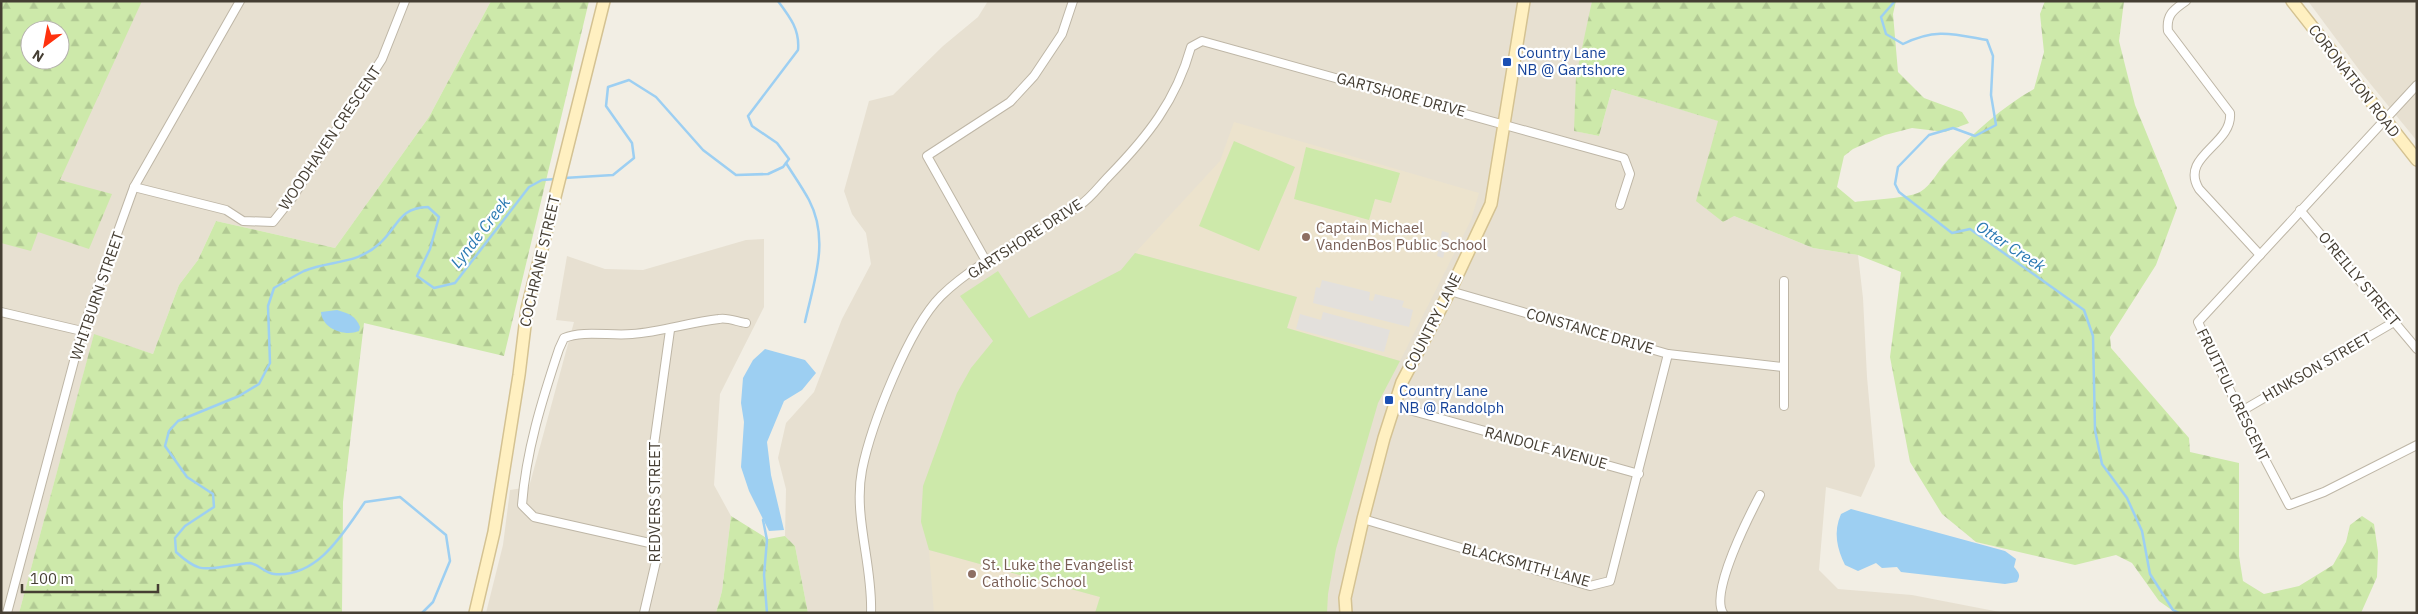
<svg xmlns="http://www.w3.org/2000/svg" width="2418" height="614" font-family="'IBM Plex Sans',sans-serif">
<defs>
<pattern id="forest-firs" width="22" height="20" patternUnits="userSpaceOnUse" patternTransform="scale(1.25)"><rect width="22" height="20" fill="#cde9aa"/><path d="M5 1l3.5 6h-7zM16 11l3.5 6h-7z" fill="#b1c993"/></pattern>
</defs>
<rect width="100%" height="100%" fill="#f2eee4"/>
<g fill="#e7e0d1" fill-rule="evenodd">
<path d="M1 1H491L429 117 335 248 216 221 198 260 179 285 153 354 94 335 19 613H1ZM30 30H60V60H30Z"/>
<path d="M988 1H1592L1575 131 1599 136 1612 89 1719 121 1734 216 1813 248 1858 255 1863 298 1867 377 1875 466 1861 497 1826 487 1819 570 1838 589 1912 595 2005 613H808L795 546 785 536 786 489 778 458 786 423 814 392 842 319 871 264 866 233 852 214 844 191 869 101 893 95 943 46 978 17Z"/>
<path d="M2308 1H2417V141L2360 71Z"/>
<path d="M764 239V307L720 394 714 485 731 516 722 591 716 613H486L503 545 510 490 529 487 574 322 556 320 567 256 605 269 643 270 746 240Z"/>
</g>
<g fill="#ece3cd">
<path d="M1234 122 1479 193 1471 220 1400 361 1287 328 1297 297 1135 253 1220 161Z"/>
<path d="M929 550 1100 597 1095 613H934Z"/>
</g>
<g fill="url(#forest-firs)" fill-rule="evenodd">
<path d="M1 1H142L60 180 112 194 89 249 38 232 31 251 1 243ZM30 30H60V60H30Z"/>
<path d="M491 1H589L504 356 364 323 343 502 342 613H19L94 334 153 354 179 285 198 260 216 221 335 248 429 117Z"/>
<path d="M1592 1H1896L1893 14 1898 72 1924 98 1962 112 1969 123 1945 132 1912 128 1885 135 1853 149 1844 156 1837 187 1855 202C1869 200 1910 198 1920 192 1932 185 1938 170 1948 160 1973 133 2002 107 2034 89L2044 52 2040 14 2045 1H2124L2119 41 2135 105 2177 208 2156 265 2110 337 2111 348 2189 438 2190 452 2239 463V556L2243 581 2264 594 2299 586 2333 565 2346 542 2350 525 2362 516 2374 524 2378 552 2377 577 2361 613H2176L2159 601 2132 563 2116 555 2075 565 1976 542 1942 514 1910 462 1890 357 1901 272 1858 255 1813 248 1734 216 1723 222 1696 201 1718 121 1612 89 1599 136 1574 131 1576 76Z"/>
<path d="M731 516 768 539 785 536 795 546 808 613H716L722 591Z"/>
</g>
<g fill="#cde9aa">
<path d="M1234 141 1295 167 1259 251 1199 226Z"/>
<path d="M1306 147 1400 173 1391 203 1375 199 1369 220 1294 199Z"/>
<path d="M1135 253 1297 297 1287 328 1400 361 1378 403 1336 549 1328 594 1327 613H1095L1100 597 929 550 921 522 923 486 957 393 971 368 993 341 960 296 998 271 1029 318 1121 270Z"/>
</g>
<g fill="#e3e0dc">
<path d="M1442 231 1449 233 1443 258 1437 256Z"/>
<path d="M1322 280 1370 292 1369 300 1373 301 1375 294 1404 301 1402 307 1413 310 1409 327 1313 303 1316 287 1320 288Z"/>
<path d="M1323 312 1390 330 1384 352 1296 329 1300 314 1321 320Z"/>
</g>
<g fill="#9dcff2">
<path d="M337 310C348 313 356 316 360 327L359 331C345 337 322 329 321 312Z"/>
<path d="M765 349 805 360 816 373 802 390 784 401 767 442 771 475 784 530 769 531 749 491 741 467 744 422 741 403 743 378 753 360Z"/>
<path d="M1851 509 2005 551 2016 559 2014 567C2019 573 2021 575 2017 582L2005 584 1901 572 1897 567 1882 568 1876 563 1858 571 1845 565C1837 549 1833 532 1841 514Z"/>
</g>
<g fill="none" stroke-linecap="round" stroke-linejoin="round">
<g stroke="#9dcff2" stroke-width="2.5">
<path d="M1895 1 1881 17 1886 34 1903 44C1936 28 1953 34 1987 40L1993 56 1991 95 1996 125 1975 136 1953 128 1929 135 1898 167 1895 184 1899 192 1952 233 1970 229 2084 310 2093 336 2095 430 2102 464 2127 498 2142 531 2150 574 2173 610 2179 613"/>
<path d="M786 163C794 176 802 187 809 200 830 240 814 281 805 322"/>
<path d="M564 178 613 175 634 158 632 143 606 106 608 87 629 80 656 97 703 150 736 175 768 174 783 167 789 159 777 143 752 126 748 116 798 50C800 30 790 17 778 1"/>
<path d="M765 518 763 520 767 540 764 575 767 613"/>
<path d="M422 613 433 602 450 561 446 535 400 497 365 502C344 532 318 578 274 574 265 573 258 564 250 563 245 563 239 565 235 565 204 569 200 574 176 552L175 538 185 526 214 507 213 494 187 477 165 446 169 431 178 421 239 396 259 384 270 363 268 306 274 288C284 282 294 276 304 271 330 260 356 265 379 244 399 227 397 208 428 207L439 217 430 249 417 276 434 288 455 283 529 187 542 180 556 179"/>
</g>
<defs>
<g id="street">
<path d="M2186 1C2173 10 2166 15 2168 31L2230 113C2233 145 2179 156 2199 189L2260 255"/>
<path d="M2417 85 2198 322 2240 412 2289 505 2324 492 2417 445"/>
<path d="M134 187 226 210 243 221 273 222 292 198 382 59 405 1"/>
<path d="M2300 210 2417 349"/>
<path d="M986 261 927 156 1010 102 1034 76 1062 34 1073 1"/>
<path d="M1 312 82 331"/>
<path d="M1668 354 1783 367"/>
<path d="M1395 406 1639 474"/>
<path d="M1784 406V281"/>
<path d="M2240 412 2394 322"/>
<path d="M1363 519 1590 586 1610 581 1668 354 1450 291"/>
<path d="M654 544 534 517 522 505C526 451 542 400 559 349L564 338C583 330 610 336 632 334 662 332 690 322 719 319 727 317 738 322 746 323"/>
<path d="M7 613 82 331 134 187 240 1"/>
<path d="M644 613 657 557 654 544 656 509 653 452 670 330"/>
<path d="M871 613C873 565 853 517 862 470 871 425 909 328 941 296 981 257 1035 237 1080 205 1091 198 1100 185 1109 176 1147 137 1176 101 1191 47L1202 41 1624 158 1630 174 1620 205"/>
<path d="M1723 613C1710 592 1749 516 1760 495"/>
</g>
<g id="secondary">
<path d="M2292 1 2417 160"/>
<path d="M475 613 494 532 519 375 527 309 604 1"/>
<path d="M1346 613 1345 598 1363 519 1384 438 1402 382 1450 291 1491 204 1524 1"/>
</g>
</defs>
<use href="#street" stroke="#beb6a6" stroke-width="10"/>
<use href="#secondary" stroke="#d4c292" stroke-width="14"/>
<use href="#street" stroke="#fff" stroke-width="8"/>
<use href="#secondary" stroke="#fff0c1" stroke-width="11"/>
</g>
<g fill="#1a4fb4" stroke="#fff" stroke-width="2">
<rect x="1502" y="57" width="10" height="10" rx="2.5"/>
<rect x="1384" y="395" width="10" height="10" rx="2.5"/>
</g>
<g fill="#8d6e63" stroke="#fff" stroke-width="2">
<circle cx="1306" cy="237" r="5"/>
<circle cx="972" cy="574" r="5"/>
</g>
<g text-anchor="middle" stroke-width="4.5" stroke-linejoin="round" paint-order="stroke">
<g font-size="15" fill="#164399" stroke="#fff" text-anchor="start">
<text x="1517" y="58">Country Lane<tspan x="1517" dy="17">NB @ Gartshore</tspan></text>
<text x="1399" y="396">Country Lane<tspan x="1399" dy="17">NB @ Randolph</tspan></text>
</g>
<g font-size="15" fill="#453e33" stroke="#fff">
<text transform="translate(2354 81) rotate(52)" y="5">CORONATION ROAD</text>
<text transform="translate(1401 95) rotate(15)" y="5">GARTSHORE DRIVE</text>
<text transform="translate(330 138) rotate(-56)" y="5">WOODHAVEN CRESCENT</text>
<text transform="translate(1025 239) rotate(-33)" y="5">GARTSHORE DRIVE</text>
<text transform="translate(540 261) rotate(-77)" y="5">COCHRANE STREET</text>
<text transform="translate(2359 279) rotate(50)" y="5">O'REILLY STREET</text>
<text transform="translate(97 296) rotate(-71)" y="5">WHITBURN STREET</text>
<text transform="translate(1433 322) rotate(-63)" y="5">COUNTRY LANE</text>
<text transform="translate(1590 331) rotate(16)" y="5">CONSTANCE DRIVE</text>
<text transform="translate(2317 367) rotate(-30)" y="5">HINKSON STREET</text>
<text transform="translate(2233 395) rotate(64)" y="5">FRUITFUL CRESCENT</text>
<text transform="translate(1546 448) rotate(15)" y="5">RANDOLF AVENUE</text>
<text transform="translate(655 502) rotate(-90)" y="5">REDVERS STREET</text>
<text transform="translate(1526 565) rotate(15)" y="5">BLACKSMITH LANE</text>
</g>
<g font-size="15" fill="#785e54" stroke="#fff" text-anchor="start">
<text x="1316" y="233">Captain Michael<tspan x="1316" dy="17">VandenBos Public School</tspan></text>
<text x="982" y="570">St. Luke the Evangelist<tspan x="982" dy="17">Catholic School</tspan></text>
</g>
<g font-size="16" font-style="italic" fill="#2a79b3" stroke="#fff">
<text transform="translate(480 232) rotate(-52)" y="6">Lynde Creek</text>
<text transform="translate(2011 246) rotate(33)" y="6">Otter Creek</text>
</g>
</g>
<rect width="2418" height="614" fill="none" stroke="#453e33" stroke-width="5"/>
<g transform="translate(45 45) rotate(212)"><circle r="24" fill="#ffffff" stroke="#b5b2ad"/>
<path d="M0-4L9 19L0 12L-9 19Z" fill="#ff320e"/>
<text y="-8" font-size="14" font-weight="bold" text-anchor="middle" fill="#453e33">N</text>
</g>
<path d="M22 584v8h136v-8" fill="none" stroke="#453e33" stroke-width="2.5"/>
<text x="30" y="584" font-size="15" fill="#453e33" stroke="#ffffff" stroke-width="4" paint-order="stroke">100 m</text>
</svg>
